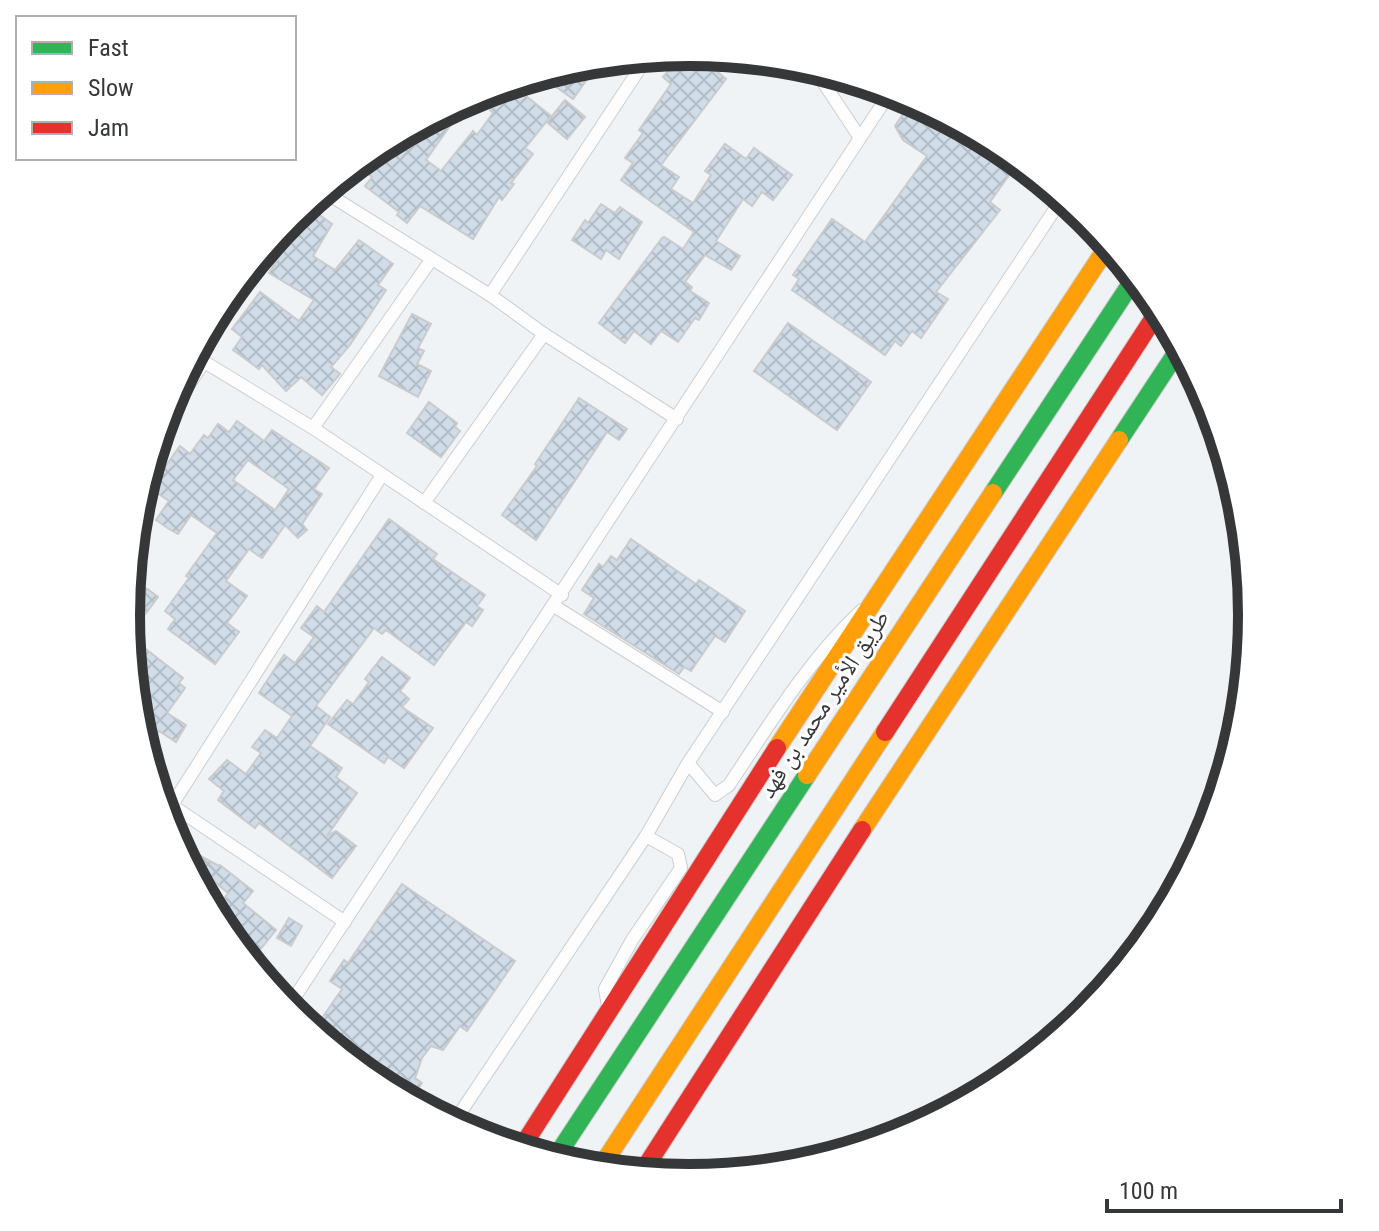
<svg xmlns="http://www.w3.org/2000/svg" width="1379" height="1231" font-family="'Roboto Condensed','Noto Naskh Arabic',sans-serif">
<defs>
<pattern id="building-cross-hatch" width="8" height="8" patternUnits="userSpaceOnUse" patternTransform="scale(2)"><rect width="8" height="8" fill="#d0dce7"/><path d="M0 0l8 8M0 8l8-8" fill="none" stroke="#b3bdc7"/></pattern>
</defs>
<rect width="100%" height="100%" fill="#f0f3f6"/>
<g fill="url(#building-cross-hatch)" stroke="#c9cbcd" stroke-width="2" fill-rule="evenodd">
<path d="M690 52H694L726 79 661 165 679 177 671 189 693 203 711 175 705 171 725 144 746 159 754 148 792 175 773 200 762 192 752 206 743 199 716 241 740 256 731 270 705 255 685 282 692 287 690 291 709 303 699 320 695 318 678 342 661 331 651 344 634 331 625 343 599 323 662 238 664 237 683 249 694 232 621 180 633 163 625 158 643 133 639 130 671 84 663 77 684 53Z"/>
<path d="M579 63 592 72 573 99 540 75Z"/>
<path d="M511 84 551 116 525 148 533 154 511 183 514 184 502 200 499 197 473 239 420 206 407 223 397 215 399 212 365 186 372 177 358 167 368 154 377 147 471 96 426 160 441 171 473 131 477 135 493 113 490 110 501 96 492 89Z"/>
<path d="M913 99 1003 147 1019 161 990 202 1000 210 936 292 948 299 921 338 912 331 901 346 895 341 885 355 792 290 799 279 793 275 832 219 865 242 927 156 903 140 895 126Z"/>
<path d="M565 100 585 117 567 139 547 122Z"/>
<path d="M601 204 615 213 620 207 642 222 619 259 606 250 601 259 572 240 585 220 588 223Z"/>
<path d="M310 208 332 224 313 256 335 270 359 240 393 264 378 285 386 290 350 345 331 367 340 374 322 395 301 377 286 391 262 365 259 369 233 350 242 337 232 329 260 292 299 321 314 300 269 273Z"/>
<path d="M412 314 431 324 418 348 424 351 417 364 431 371 418 397 379 376Z"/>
<path d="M788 323 871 382 837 430 754 371Z"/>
<path d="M579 398 627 429 619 440 607 432 536 540 502 515 537 466 535 464Z"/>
<path d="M429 402 457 423 455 427 460 431 441 457 407 433Z"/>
<path d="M237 421 264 441 272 430 329 468 314 489 322 494 302 524 307 530 298 538 285 525 262 558 249 549 226 581 247 596 227 623 239 632 215 664 168 629 175 619 165 611 189 578 186 576 217 533 191 515 178 534 169 529 156 520 169 501 150 488 180 446 190 454 204 435 208 438 218 424 229 432ZM248 460 289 489 275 510 233 480Z"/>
<path d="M389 519 437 554 433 559 485 595 477 606 483 610 472 626 466 622 434 665 386 630 382 634 374 628 316 706 330 717 310 746 342 768 336 777 357 793 327 836 336 831 356 846 332 878 259 823 255 828 218 800 224 791 209 779 227 760 246 774 261 753 252 747 265 730 277 738 292 716 259 693 284 655 295 663 314 637 301 628 317 606 324 612Z"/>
<path d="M631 539 696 584 699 580 745 611 725 642 715 636 691 671 684 667 679 674 584 614 594 598 582 590 599 564 603 567 611 556 617 560Z"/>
<path d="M130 576 158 597 129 636 183 678 179 683 185 688 167 713 186 725 176 742 159 731 157 734 136 720 126 615Z"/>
<path d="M382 657 410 678 400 691 409 699 402 707 433 728 404 768 388 757 384 763 328 724 347 700 353 704 369 682 365 679Z"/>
<path d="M197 854 219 866 220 865 253 891 243 903 276 930 256 955 271 965 262 979 218 924 224 917 215 910 228 893 192 863Z"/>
<path d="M402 884 515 961 467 1031 460 1026 443 1050 431 1046 422 1058 415 1078 422 1083 412 1097 376 1084 305 1025 313 1011 322 1018 342 989 330 981 344 960 348 963Z"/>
<path d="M289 918 302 926 291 946 277 938Z"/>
</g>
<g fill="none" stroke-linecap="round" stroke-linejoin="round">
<defs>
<g id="street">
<path d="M813 67 860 138"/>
<path d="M323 191 490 295 544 334 677 419"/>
<path d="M490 295 648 56"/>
<path d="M193 355 313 428 562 595"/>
<path d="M161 427 204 362"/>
<path d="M313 428 431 260"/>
<path d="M424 503 544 334"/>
<path d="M554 606 723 712"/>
<path d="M688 763 715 795 729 785C769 725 809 659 862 610"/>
<path d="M158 796 345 922"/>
<path d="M172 805 382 475"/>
<path d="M287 1009 891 91"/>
<path d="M609 1012 605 989 632 940 681 868 678 854 646 836"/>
<path d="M452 1125 646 836 688 763 1063 197"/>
</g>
<g id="fast">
<path d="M1119 440 1181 346"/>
<path d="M993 493 1136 276"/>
<path d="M554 1160 807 775"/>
</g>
<g id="slow">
<path d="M1179 350 1182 347"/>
<path d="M777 748 1110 243"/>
<path d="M807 775 993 493"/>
<path d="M862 830 1119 440"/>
<path d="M599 1170 885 732"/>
</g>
<g id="jam">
<path d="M885 732 1161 307"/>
<path d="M520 1150 777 748"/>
<path d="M641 1174 862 830"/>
</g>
</defs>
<use href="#street" stroke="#ccced0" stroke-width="14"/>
<use href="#fast" stroke="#ccced0" stroke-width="20"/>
<use href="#slow" stroke="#ccced0" stroke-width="20"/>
<use href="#jam" stroke="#ccced0" stroke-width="20"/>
<use href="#street" stroke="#fdfdfe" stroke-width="12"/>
<use href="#fast" stroke="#30b455" stroke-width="18"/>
<use href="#slow" stroke="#ff9f0a" stroke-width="18"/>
<use href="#jam" stroke="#e5322d" stroke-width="18"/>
</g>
<g text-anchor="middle" stroke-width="6" stroke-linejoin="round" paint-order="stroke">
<g font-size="24" fill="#353739" stroke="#fff">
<text transform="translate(824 704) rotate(-57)" y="8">طريق الأمير محمد بن فهد</text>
</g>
</g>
<path d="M0 0H1379V1231H0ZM140 615a549 549 0 1 1 1098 0a549 549 0 1 1-1098 0Z" fill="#fff" fill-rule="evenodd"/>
<path fill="none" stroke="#353739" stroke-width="10" d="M140 615a549 549 0 1 1 1098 0a549 549 0 1 1-1098 0Z"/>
<rect x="16" y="16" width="280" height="144" fill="#ffffff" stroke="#aeafb0" stroke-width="2"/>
<rect x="32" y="42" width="40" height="12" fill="#30b455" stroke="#aeafb0" stroke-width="2"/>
<text x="88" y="56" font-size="24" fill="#353739">Fast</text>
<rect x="32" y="82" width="40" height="12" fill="#ff9f0a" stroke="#aeafb0" stroke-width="2"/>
<text x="88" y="96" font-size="24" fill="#353739">Slow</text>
<rect x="32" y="122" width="40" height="12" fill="#e5322d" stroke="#aeafb0" stroke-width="2"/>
<text x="88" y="136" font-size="24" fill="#353739">Jam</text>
<path d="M1107 1199v12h234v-12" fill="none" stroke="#353739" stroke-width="4"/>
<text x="1119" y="1199" font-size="24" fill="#353739" stroke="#ffffff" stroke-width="6" paint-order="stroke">100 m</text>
</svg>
